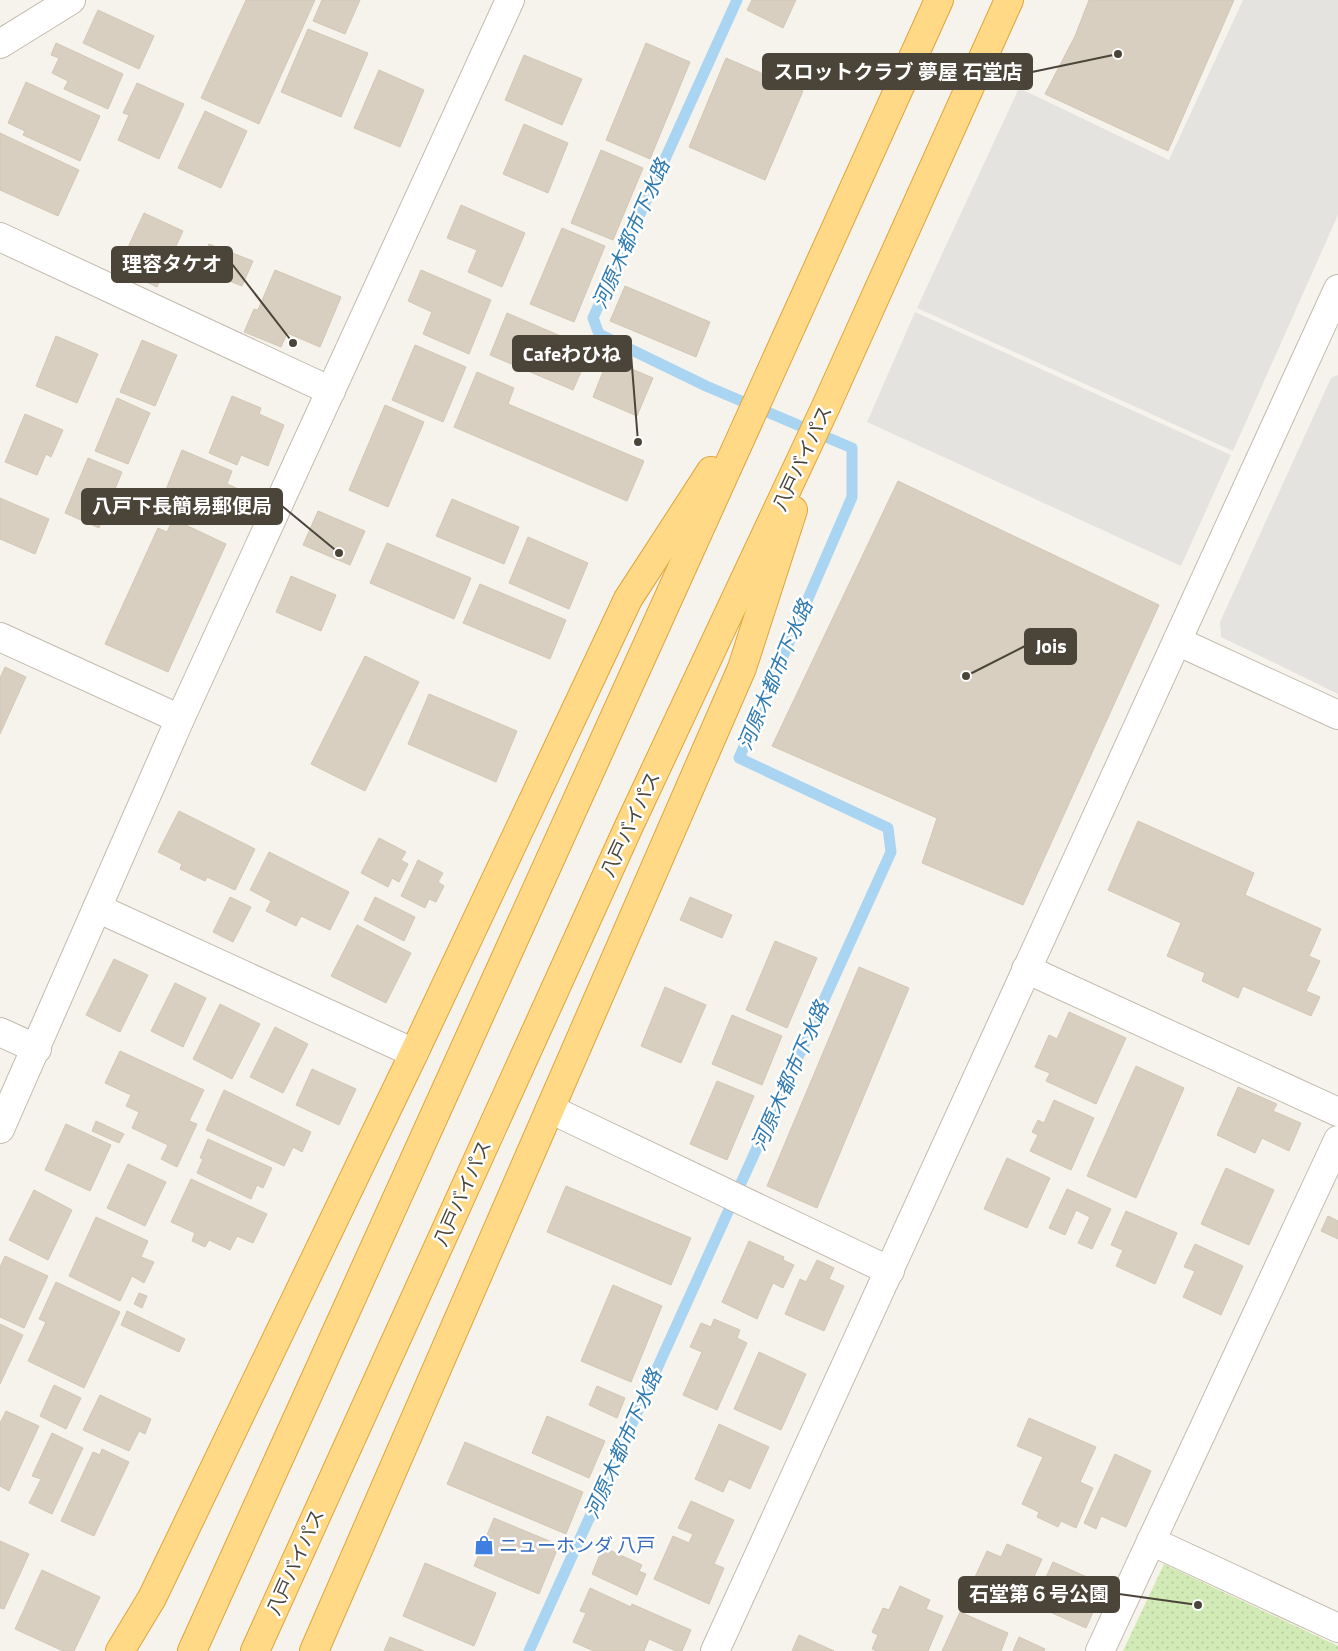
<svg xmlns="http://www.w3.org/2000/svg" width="1338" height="1651" font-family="'Titillium Web','Noto Sans JP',sans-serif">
<defs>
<pattern id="park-dots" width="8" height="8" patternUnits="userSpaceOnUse" patternTransform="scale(1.25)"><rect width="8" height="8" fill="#d2eab5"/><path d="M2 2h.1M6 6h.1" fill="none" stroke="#b6ca9c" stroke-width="1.8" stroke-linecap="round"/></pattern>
</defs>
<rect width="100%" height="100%" fill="#f6f3ec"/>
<path fill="url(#park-dots)" d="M1164 1564 1338 1646V1651H1123Z"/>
<g fill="#e5e3e0">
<path d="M1243 0H1338V215L1233 451 917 308 1019 88 1169 160Z"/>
<path d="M915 312 1231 455 1181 566 867 422Z"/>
<path d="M1338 375V694L1221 637 1220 622 1331 378Z"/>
</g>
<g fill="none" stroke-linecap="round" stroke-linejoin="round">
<path stroke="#a9d4f2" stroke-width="11" d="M529 1651 891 852 888 828 739 758 852 497V448L706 386 599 334 593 318 737 0"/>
</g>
<g fill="#d8cfc1" stroke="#d3c7b4">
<path d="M246 0H315L259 124 201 98Z"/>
<path d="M322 0H360L345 34 313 21Z"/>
<path d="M752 0H796L783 28 747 10Z"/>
<path d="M1089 0H1234L1168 151 1045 94 1075 36Z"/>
<path d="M98 10 154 36 139 69 83 43Z"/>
<path d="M308 29 368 53 341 117 281 92Z"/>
<path d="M56 43 123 74 108 109 64 89 68 81 52 73 59 58 51 55Z"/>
<path d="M646 43 690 62 650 159 606 140Z"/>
<path d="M524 55 582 79 562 125 505 100Z"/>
<path d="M726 58 803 91 765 180 689 147Z"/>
<path d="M379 70 424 90 400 147 354 128Z"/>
<path d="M26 82 100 116 80 161 23 135 25 131 8 123Z"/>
<path d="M137 83 184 104 159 159 118 140 129 115 123 113Z"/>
<path d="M205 111 247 131 221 188 178 168Z"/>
<path d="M524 124 568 143 548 193 503 174Z"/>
<path d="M0 133 79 170 58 216 0 190Z"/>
<path d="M601 150 643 168 613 240 571 223Z"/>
<path d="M461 205 525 233 502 287 468 272 477 250 447 238Z"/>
<path d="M144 213 183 231 157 287 118 269Z"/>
<path d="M562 228 605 246 574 322 530 304Z"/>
<path d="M209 244 253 261 242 286 199 269Z"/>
<path d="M275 270 341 297 320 347 287 333 281 347 244 332 254 309 258 310Z"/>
<path d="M421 270 491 300 469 354 423 334 432 312 408 301Z"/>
<path d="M625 286 710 322 696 357 610 321Z"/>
<path d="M507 313 591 349 573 390 490 355Z"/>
<path d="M56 336 98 354 77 403 36 386Z"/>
<path d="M142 340 177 355 155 406 120 392Z"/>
<path d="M415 345 466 367 443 422 392 400Z"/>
<path d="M608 359 653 378 637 416 593 397Z"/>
<path d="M477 372 514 388 508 404 644 461 627 501 454 427Z"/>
<path d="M232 396 261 408 259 414 284 425 268 466 241 455 237 465 209 453Z"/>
<path d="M117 398 150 413 128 464 95 451Z"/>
<path d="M385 405 424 422 388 507 349 490Z"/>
<path d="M25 414 63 430 51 457 46 454 37 475 5 462Z"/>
<path d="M182 450 232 471 227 484 243 491 232 518 216 511 213 518 163 497Z"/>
<path d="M88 458 122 472 99 528 65 513Z"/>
<path d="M898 481 1159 605 1023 905 922 863 937 818 772 746Z"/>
<path d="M0 498 49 519 35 554 0 539Z"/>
<path d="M452 499 519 527 504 564 436 536Z"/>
<path d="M318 511 365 531 350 565 303 545Z"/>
<path d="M173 519 226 544 168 672 105 644 158 528 167 532Z"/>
<path d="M528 537 588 563 569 609 509 583Z"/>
<path d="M387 543 471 578 454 619 370 583Z"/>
<path d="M291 576 336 595 321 631 276 612Z"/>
<path d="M480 584 566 620 550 659 463 623Z"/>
<path d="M365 656 419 682 365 791 311 764Z"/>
<path d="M5 667 26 677 0 734V678Z"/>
<path d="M429 694 517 731 496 782 408 744Z"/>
<path d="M179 811 255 849 235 890 207 877 205 881 180 869 182 864 158 852Z"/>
<path d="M1138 821 1254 873 1245 895 1321 929 1309 956 1320 961 1306 991 1320 997 1311 1016 1243 986 1238 998 1202 981 1205 973 1167 956 1181 923 1108 890Z"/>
<path d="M379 838 406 852 401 860 408 864 399 882 392 878 388 887 361 873Z"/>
<path d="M269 852 349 892 330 930 301 916 296 926 266 911 271 901 250 890Z"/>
<path d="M418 860 443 873 438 882 444 886 436 902 429 899 425 908 401 896Z"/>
<path d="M230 897 251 907 233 942 213 932Z"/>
<path d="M375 897 415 917 404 941 364 920Z"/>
<path d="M690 897 732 915 722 938 680 920Z"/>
<path d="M357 925 411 953 386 1003 331 976Z"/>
<path d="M775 941 817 958 787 1028 746 1010Z"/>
<path d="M114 959 148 975 120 1032 86 1015Z"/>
<path d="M859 967 909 988 817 1208 767 1186Z"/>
<path d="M175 983 206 998 183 1047 151 1031Z"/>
<path d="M665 987 706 1005 681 1063 641 1046Z"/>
<path d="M220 1004 260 1024 232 1079 193 1059Z"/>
<path d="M1069 1012 1126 1038 1096 1104 1046 1081 1050 1073 1035 1067 1049 1035 1057 1039Z"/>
<path d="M732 1015 782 1036 762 1085 712 1064Z"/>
<path d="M275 1027 308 1044 283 1093 250 1077Z"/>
<path d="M120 1051 204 1090 189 1121 197 1124 177 1167 161 1159 168 1145 132 1128 139 1112 126 1106 131 1095 105 1083Z"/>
<path d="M1136 1066 1184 1088 1136 1198 1087 1176Z"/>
<path d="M312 1069 356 1089 339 1125 296 1105Z"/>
<path d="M717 1081 754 1096 727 1160 690 1144Z"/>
<path d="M1238 1087 1277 1104 1273 1111 1301 1123 1289 1151 1262 1138 1255 1153 1217 1135Z"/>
<path d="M224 1090 311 1132 302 1152 293 1147 284 1166 206 1130Z"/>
<path d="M1054 1100 1094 1118 1071 1170 1030 1151 1038 1135 1032 1132 1038 1120 1044 1123Z"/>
<path d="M96 1121 124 1134 119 1143 92 1131Z"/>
<path d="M66 1124 111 1145 90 1191 45 1170Z"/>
<path d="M208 1139 272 1168 263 1188 257 1185 251 1199 197 1173 203 1159 200 1158Z"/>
<path d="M1007 1158 1050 1178 1027 1228 984 1209Z"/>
<path d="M128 1164 166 1182 145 1226 107 1208Z"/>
<path d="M1226 1168 1274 1190 1249 1245 1201 1224Z"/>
<path d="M191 1179 267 1214 253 1243 237 1236 230 1250 209 1240 205 1247 192 1241 195 1233 171 1222Z"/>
<path d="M566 1186 691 1238 671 1285 547 1232Z"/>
<path d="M1067 1189 1111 1209 1092 1249 1078 1243 1090 1217 1076 1210 1065 1235 1049 1228Z"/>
<path d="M34 1190 72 1210 48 1260 9 1240Z"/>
<path d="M1126 1211 1177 1233 1155 1284 1116 1266 1123 1250 1111 1245Z"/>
<path d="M1328 1216 1338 1221V1239L1321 1231Z"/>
<path d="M96 1217 148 1241 141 1257 154 1262 144 1283 132 1276 120 1301 69 1276Z"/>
<path d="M749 1241 784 1257 783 1260 794 1265 783 1288 773 1283 757 1319 722 1302Z"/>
<path d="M1195 1244 1243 1266 1221 1315 1183 1297 1195 1271 1184 1267Z"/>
<path d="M5 1256 48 1276 24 1328 0 1317V1267Z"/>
<path d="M817 1260 834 1268 829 1279 844 1286 824 1331 785 1314 800 1279 806 1282Z"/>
<path d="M56 1282 120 1312 84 1388 28 1361 46 1322 39 1319Z"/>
<path d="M613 1285 662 1306 631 1382 581 1361Z"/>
<path d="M139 1293 147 1296 142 1308 134 1304Z"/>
<path d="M127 1311 185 1339 179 1352 121 1325Z"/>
<path d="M714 1319 740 1330 737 1338 747 1343 717 1410 683 1395 702 1352 690 1347 701 1323 711 1327Z"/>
<path d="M0 1324 23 1335 0 1384Z"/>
<path d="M759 1352 806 1374 781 1430 734 1409Z"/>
<path d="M54 1385 81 1398 66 1429 40 1416Z"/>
<path d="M597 1386 625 1398 617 1418 589 1405Z"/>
<path d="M100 1395 151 1419 145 1434 139 1431 129 1451 83 1430Z"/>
<path d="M6 1411 39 1426 9 1491 0 1486V1423Z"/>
<path d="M547 1416 605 1441 589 1478 532 1453Z"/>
<path d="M1029 1418 1096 1447 1080 1482 1093 1488 1076 1528 1061 1521 1058 1527 1037 1517 1039 1512 1022 1504 1043 1457 1017 1446Z"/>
<path d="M719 1424 769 1447 750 1489 729 1479 723 1492 695 1479Z"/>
<path d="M52 1433 83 1448 52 1514 29 1503 41 1479 32 1476Z"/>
<path d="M465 1442 583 1492 566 1534 447 1484Z"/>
<path d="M102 1449 129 1462 94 1536 61 1521 93 1452 100 1455Z"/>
<path d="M1115 1454 1151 1471 1126 1527 1101 1516 1096 1529 1084 1523Z"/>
<path d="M691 1501 734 1520 714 1564 724 1568 709 1604 654 1579 673 1536 689 1543 693 1534 678 1528Z"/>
<path d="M494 1518 559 1545 539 1594 474 1566Z"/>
<path d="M0 1541 29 1554 4 1609 0 1608Z"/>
<path d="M1007 1544 1042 1559 1024 1599 975 1577 987 1551 1001 1557Z"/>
<path d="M603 1547 642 1565 639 1571 646 1574 637 1595 592 1574Z"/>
<path d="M1053 1562 1105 1585 1086 1628 1041 1608 1049 1589 1042 1586Z"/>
<path d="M425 1563 496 1593 474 1646 403 1616Z"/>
<path d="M42 1570 100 1597 74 1651H63L15 1629Z"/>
<path d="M900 1586 930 1600 926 1609 943 1616 928 1651H877L872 1649 878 1635 872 1632 883 1608 889 1610Z"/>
<path d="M590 1588 631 1607 632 1604 691 1630 682 1651H676L649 1639 644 1651H594L573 1642 586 1613 580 1611Z"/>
<path d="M960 1612 1008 1633 1001 1651H942Z"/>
<path d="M799 1635 834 1651H792Z"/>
<path d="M390 1637 424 1651H384Z"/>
<path d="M1019 1637 1045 1649 1044 1651H1013Z"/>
</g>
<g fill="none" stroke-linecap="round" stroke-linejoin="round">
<defs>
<g id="minor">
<path d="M0 44 71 0"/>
<path d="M0 237 331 391"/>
<path d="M0 637 180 719"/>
<path d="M1177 641 1338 715"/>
<path d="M97 908 414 1053"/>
<path d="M1026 969 1338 1112"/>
<path d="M0 1032 37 1049"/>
<path d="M550 1109 890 1271"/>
<path d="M0 1129 180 719 510 0"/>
<path d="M1151 1541 1338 1628"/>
<path d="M715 1651 1338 289"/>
<path d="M1100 1651 1338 1140"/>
</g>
<g id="trunk">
<path d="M120 1651 152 1598 414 1053 628 599 711 471"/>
<path d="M192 1651 939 0"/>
<path d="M255 1651 629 826 827 404 1009 0"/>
<path d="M314 1651 742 668 793 510"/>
</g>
</defs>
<use href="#minor" stroke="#c2bbae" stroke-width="30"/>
<use href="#trunk" stroke="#e0a43c" stroke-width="30"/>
<use href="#minor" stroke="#fff" stroke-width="28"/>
<use href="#trunk" stroke="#ffd985" stroke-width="28"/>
</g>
<defs>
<symbol id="shop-bare" viewBox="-9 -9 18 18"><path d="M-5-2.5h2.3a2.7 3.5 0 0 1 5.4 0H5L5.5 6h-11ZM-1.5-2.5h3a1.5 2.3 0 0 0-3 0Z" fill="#3f7fe0" stroke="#fff" stroke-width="2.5" paint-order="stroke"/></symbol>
</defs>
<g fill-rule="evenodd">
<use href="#shop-bare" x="470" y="1531" width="28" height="28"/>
</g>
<g text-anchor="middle" stroke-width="5" stroke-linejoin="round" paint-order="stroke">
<g font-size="19" fill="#4b4439" stroke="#fff">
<text transform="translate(802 458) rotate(-65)" y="7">八戸バイパス</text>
<text transform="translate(630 824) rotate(-65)" y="7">八戸バイパス</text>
<text transform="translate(462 1193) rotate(-66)" y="7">八戸バイパス</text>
<text transform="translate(295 1562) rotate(-66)" y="7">八戸バイパス</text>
</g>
<g font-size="19" fill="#366cbe" stroke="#fff" text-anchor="start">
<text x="499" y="1552">ニューホンダ 八戸</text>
</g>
<g font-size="20" font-style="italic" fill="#2e7ab2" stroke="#fff">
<text transform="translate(631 234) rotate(-66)" y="7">河原木都市下水路</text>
<text transform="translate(775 675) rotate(-67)" y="7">河原木都市下水路</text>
<text transform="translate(790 1076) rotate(-66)" y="7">河原木都市下水路</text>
<text transform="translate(623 1444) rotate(-66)" y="7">河原木都市下水路</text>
</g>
</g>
<path fill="none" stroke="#4b4439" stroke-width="2" d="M1118 54L1032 72M293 343L232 264M638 442L631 354M339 553L282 506M966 676L1025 646M1198 1605L1119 1594"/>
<g fill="#4b4439" stroke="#fff" stroke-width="2">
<circle cx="1118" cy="54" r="5"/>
<circle cx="293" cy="343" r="5"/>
<circle cx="638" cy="442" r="5"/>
<circle cx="339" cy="553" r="5"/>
<circle cx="966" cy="676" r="5"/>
<circle cx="1198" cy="1605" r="5"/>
</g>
<g fill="#4b4439" stroke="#4b4439" stroke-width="2">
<rect x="763" y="54" width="269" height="35" rx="5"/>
<rect x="112" y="247" width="120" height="35" rx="5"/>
<rect x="513" y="336" width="118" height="35" rx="5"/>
<rect x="82" y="489" width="200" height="35" rx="5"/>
<rect x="1025" y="629" width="51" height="35" rx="5"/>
<rect x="959" y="1577" width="160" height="35" rx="5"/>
</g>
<g font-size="20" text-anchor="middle" font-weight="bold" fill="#fff">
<text x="898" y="79">スロットクラブ 夢屋 石堂店</text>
<text x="172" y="271">理容タケオ</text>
<text x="572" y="361">Cafeわひね</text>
<text x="182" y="513">八戸下長簡易郵便局</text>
<text x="1051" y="653">Jois</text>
<text x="1039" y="1601">石堂第６号公園</text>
</g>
</svg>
